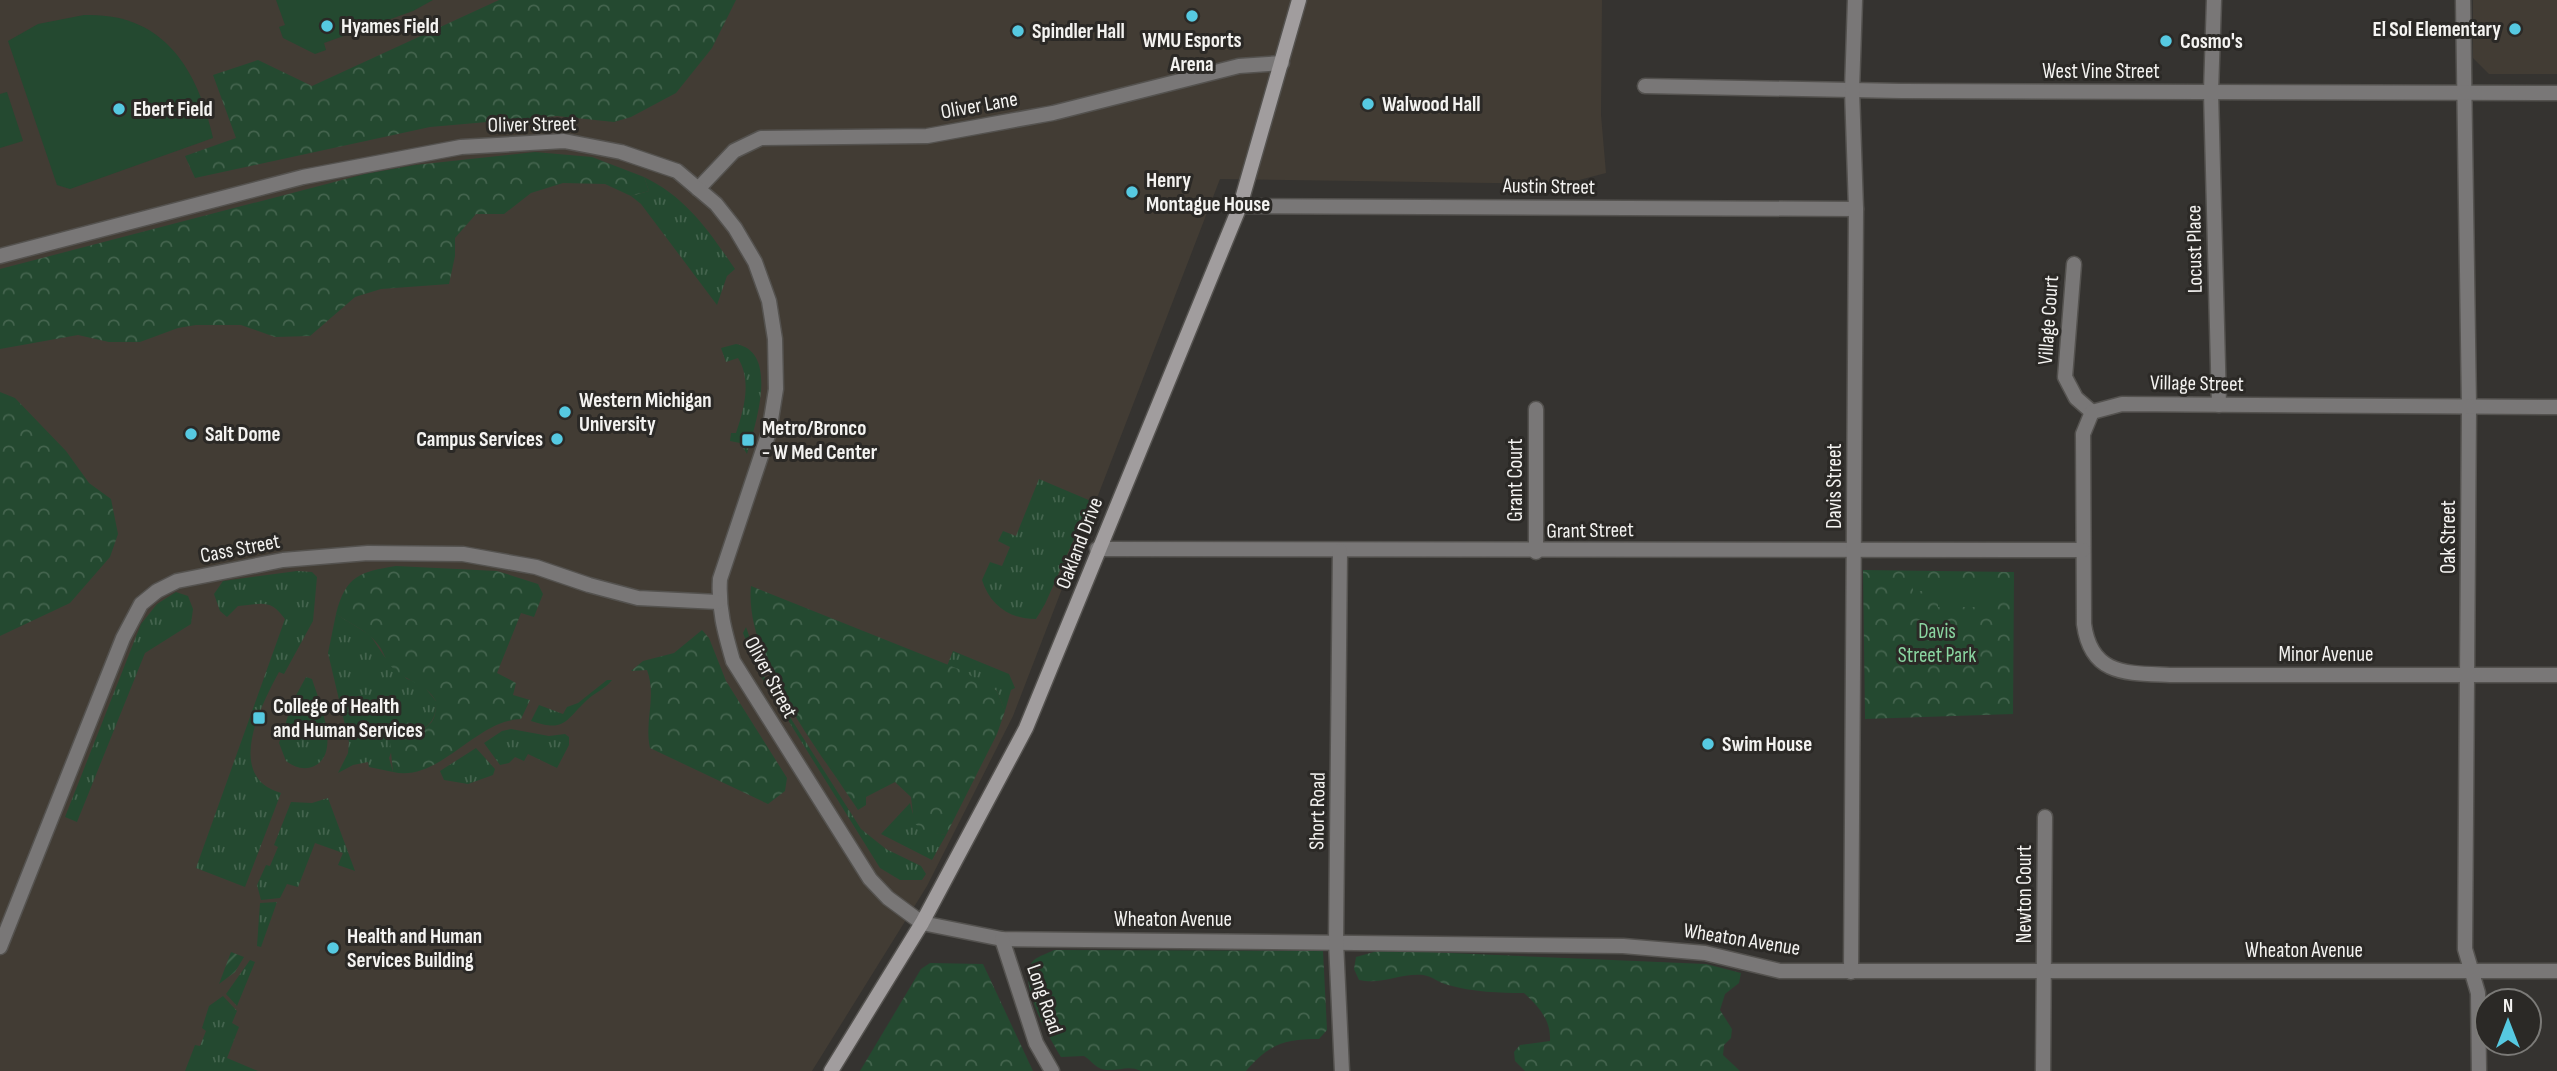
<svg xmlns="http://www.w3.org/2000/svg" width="2557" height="1071" font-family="'Sofia Sans Condensed',sans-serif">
<defs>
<pattern id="grass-tufts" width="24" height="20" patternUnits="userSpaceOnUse" patternTransform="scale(1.75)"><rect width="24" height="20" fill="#244930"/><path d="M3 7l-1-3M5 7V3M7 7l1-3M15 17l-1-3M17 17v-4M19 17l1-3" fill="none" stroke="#44644e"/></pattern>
<pattern id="forest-crowns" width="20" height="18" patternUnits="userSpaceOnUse" patternTransform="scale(1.75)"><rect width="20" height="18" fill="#244930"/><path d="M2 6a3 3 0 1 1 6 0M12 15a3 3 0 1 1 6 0" fill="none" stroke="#44644e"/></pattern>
<pattern id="garden-furrows" width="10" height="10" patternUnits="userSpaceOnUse" patternTransform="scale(1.75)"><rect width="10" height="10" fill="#244930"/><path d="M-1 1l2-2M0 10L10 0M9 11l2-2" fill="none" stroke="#44644e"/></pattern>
</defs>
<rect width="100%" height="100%" fill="#353330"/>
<g fill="#423c34">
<path d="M0 0H1602L1601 115 1606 173 1564 184 1220 179 1013 716 927 886 812 1071H0Z"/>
<path d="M2473 0H2557V74H2489L2473 58Z"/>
</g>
<g fill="url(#grass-tufts)">
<path d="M644 177C686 197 709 231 735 269L727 276 717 305 641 204 631 196 649 191Z"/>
<path d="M736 344C780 352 755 425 747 454L740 443 730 441 731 433H736C744 409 752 381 738 358L726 362 721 348Z"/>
<path d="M1039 479 1091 501 1045 604 1036 619C1009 619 990 605 982 580L990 562 1002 566 1010 547 998 541 1003 531 1016 536Z"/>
<path d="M297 571 312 572 317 577 313 621 284 674 279 672C261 705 224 777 281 793L245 887 196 868 285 619C270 598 262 604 238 606L227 617 220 611 214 594 223 581Z"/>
<path d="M176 592 188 596 193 609 191 624 145 653 77 822 65 817 141 624 157 604Z"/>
<path d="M336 614 370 635 384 656 407 679 421 683 436 701C437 727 421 733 398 734L389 758 393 772 369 767 368 762 353 765 338 773 348 753 349 742 328 653Z"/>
<path d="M746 627 762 673 861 829 886 849 921 866 926 874 922 880H900L880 868 760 675 743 633Z"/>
<path d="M953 651 1009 674 1015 688 1011 690 1005 711 997 691 947 666Z"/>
<path d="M306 677 312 679C319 701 343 756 312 767 302 770 294 767 286 761L279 743 293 701Z"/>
<path d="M607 680H612C605 689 594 693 586 701 564 722 565 732 531 721L539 705 563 714 567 707 578 703Z"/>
<path d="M511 729 549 736 565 734 569 737V745L557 768 528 754 524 761 515 757 509 763 500 765 484 743 502 731Z"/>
<path d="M476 748 495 769 493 775 468 784 444 780 440 771Z"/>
<path d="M328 798 355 871 338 865 343 853 315 843 298 887 287 884 280 898 261 900 257 885 266 865 270 866 278 847 274 845 291 802 312 803Z"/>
<path d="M910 803C915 827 923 831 946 835L932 860 881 834Z"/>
<path d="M277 902 261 947 257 946 260 903Z"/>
<path d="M250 960 255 962 237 1006 226 994Z"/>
<path d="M223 996 237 1011 232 1023 239 1027 227 1058 258 1071H185L195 1045 200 1046 206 1031 202 1028 209 1006Z"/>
</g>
<g fill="url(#forest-crowns)">
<path d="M499 0H736L712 48 676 93 631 117 614 122 557 116 430 127 195 178 185 156 236 138 213 75 258 60 312 86Z"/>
<path d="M535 152 592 157 644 177 649 191 631 196 605 184 563 183 531 193 504 214H476L455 238V256L449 284 381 289 355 297 310 336 275 337 241 325H196L178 328 140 342H109L78 335 0 349V269L365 174 415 165Z"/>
<path d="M0 392 15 398 66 451 89 483 111 499 118 534 110 557 70 603 0 636Z"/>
<path d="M396 566 497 571 538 584 543 594 534 617 521 613 497 673 516 683 513 695 530 700 521 719C475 720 439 783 393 772L390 742C408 724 437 741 436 701 425 682 409 683 394 669 385 662 384 650 376 642 366 630 349 623 336 614 346 575 360 572 396 566Z"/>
<path d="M1863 570 2014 572 2013 714 1865 719Z"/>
<path d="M751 586 961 670 997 691 1005 711 997 734 946 835 926 832 914 823 911 797 895 782 866 797V805L858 810C820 751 744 658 751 586Z"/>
<path d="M702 630 709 638 726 681 787 778 785 791 768 804 650 748C644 721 657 697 647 670L631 671 643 661 674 653Z"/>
<path d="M1054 950 1323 951 1327 1030 1319 1039C1285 1039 1269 1044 1246 1071H1141C1128 1065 1120 1071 1107 1070 1097 1070 1092 1061 1084 1056L1061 1057C1050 1039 1014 978 1034 960 1039 956 1048 953 1054 950Z"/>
<path d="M1381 950 1706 964 1741 973 1739 983 1725 994 1720 1010 1732 1029 1731 1038 1724 1045 1723 1055 1740 1071H1525L1515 1061 1514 1052 1520 1045 1550 1041C1551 1020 1539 1007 1524 993 1500 993 1472 992 1448 985 1439 983 1432 976 1423 975 1400 973 1382 985 1359 980L1354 969 1356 957Z"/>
<path d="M930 963 983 964 1033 1071H860L921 969Z"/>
</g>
<path fill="url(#garden-furrows)" d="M231 952 244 957 235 972 219 984Z"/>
<g fill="#244930">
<path d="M276 0H433L413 11 324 43 326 50 315 54 283 38 279 27 285 25Z"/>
<path d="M84 15C163 12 197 68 213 138L70 189 57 185 8 41 38 24Z"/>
<path d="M7 92 23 141 0 148V94Z"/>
<path d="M1913 579H1993V607H1938V591H1913Z"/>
</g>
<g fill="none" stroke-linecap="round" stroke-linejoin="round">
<defs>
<g id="minor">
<path d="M2214 0 2211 92 2219 405"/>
<path d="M2463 0 2469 407 2465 949 2478 993 2479 1071"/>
<path d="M1645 86 1901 91 2557 93"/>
<path d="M698 189 734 151 761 138 927 136 1053 113 1239 66 1282 63"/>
<path d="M1240 206 1856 209"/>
<path d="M0 256 303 177 461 147 564 141 621 152 677 171 716 204 735 228 755 262 769 301 775 339 776 389 769 432 720 579C718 609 725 633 733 661L870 879 888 898 922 923 1002 939 1623 946 1705 953 1780 971H2557"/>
<path d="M2074 264 2065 377 2076 398 2092 412"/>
<path d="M2557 407 2122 404 2092 412 2083 434 2084 624C2091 676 2127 673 2170 675H2557"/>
<path d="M1097 549 2083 550"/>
<path d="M1340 551 1336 942 1342 1071"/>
<path d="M1536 552V409"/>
<path d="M1002 939 1036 1043 1052 1071"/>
<path d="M0 947 123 638 141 604 157 591 177 581 283 560 368 553 463 554 536 567 589 585 638 598 718 602"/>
<path d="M1851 972 1856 209 1852 90 1855 0"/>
<path d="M2043 1071 2045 817"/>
</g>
<path id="secondary" d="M831 1071 922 923 1026 728 1240 206 1299 0"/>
</defs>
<use href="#minor" stroke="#54524f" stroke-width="17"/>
<use href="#secondary" stroke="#54524f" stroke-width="17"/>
<use href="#minor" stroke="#797777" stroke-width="14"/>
<use href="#secondary" stroke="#a19d9e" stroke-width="14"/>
</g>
<g fill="#56c9e1" stroke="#2b2926" stroke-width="2.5">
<circle cx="1192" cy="16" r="7"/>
<circle cx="327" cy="26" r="7"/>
<circle cx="2515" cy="29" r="7"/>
<circle cx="1018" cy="31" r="7"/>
<circle cx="2166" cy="41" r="7"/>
<circle cx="1368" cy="104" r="7"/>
<circle cx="119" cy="109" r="7"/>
<circle cx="1132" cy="192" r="7"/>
<circle cx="565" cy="412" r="7"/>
<circle cx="191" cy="434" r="7"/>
<circle cx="557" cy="439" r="7"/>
<rect x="741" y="433" width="14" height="14" rx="3.5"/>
<rect x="252" y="711" width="14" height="14" rx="3.5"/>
<circle cx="1708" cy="744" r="7"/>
<circle cx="333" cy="948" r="7"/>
</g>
<g text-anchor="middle" stroke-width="6" stroke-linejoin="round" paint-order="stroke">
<g font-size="21" font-weight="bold" fill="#f4f3f1" stroke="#2b2926" text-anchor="start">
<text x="341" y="33">Hyames Field</text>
<text x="2501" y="36" text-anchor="end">El Sol Elementary</text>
<text x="1032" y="38">Spindler Hall</text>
<text x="1192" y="47" text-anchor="middle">WMU Esports<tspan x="1192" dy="24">Arena</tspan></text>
<text x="2180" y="48">Cosmo's</text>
<text x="1382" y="111">Walwood Hall</text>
<text x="133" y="116">Ebert Field</text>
<text x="1146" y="187">Henry<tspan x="1146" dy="24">Montague House</tspan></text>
<text x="579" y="407">Western Michigan<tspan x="579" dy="24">University</tspan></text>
<text x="762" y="435">Metro/Bronco<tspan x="762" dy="24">- W Med Center</tspan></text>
<text x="205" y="441">Salt Dome</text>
<text x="543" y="446" text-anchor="end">Campus Services</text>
<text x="273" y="713">College of Health<tspan x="273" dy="24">and Human Services</tspan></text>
<text x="1722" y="751">Swim House</text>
<text x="347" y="943">Health and Human<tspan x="347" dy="24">Services Building</tspan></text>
</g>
<g font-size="21" fill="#f4f3f1" stroke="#2b2926">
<text x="2101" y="78">West Vine Street</text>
<text transform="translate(979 105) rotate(-10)" y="7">Oliver Lane</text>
<text transform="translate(532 124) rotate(-1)" y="7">Oliver Street</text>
<text transform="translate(1549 186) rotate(1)" y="7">Austin Street</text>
<text transform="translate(2194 249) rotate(-91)" y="7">Locust Place</text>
<text transform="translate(2048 320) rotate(-86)" y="7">Village Court</text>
<text transform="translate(2197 383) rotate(1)" y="7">Village Street</text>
<text transform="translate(1515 480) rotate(-90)" y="7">Grant Court</text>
<text transform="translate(1834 486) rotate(-90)" y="7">Davis Street</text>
<text transform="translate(1590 530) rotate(-1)" y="7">Grant Street</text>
<text transform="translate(2448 537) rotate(-90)" y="7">Oak Street</text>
<text transform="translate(1079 543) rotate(-69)" y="7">Oakland Drive</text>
<text transform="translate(240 548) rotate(-11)" y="7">Cass Street</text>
<text x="2326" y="661">Minor Avenue</text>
<text transform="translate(771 677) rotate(62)" y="7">Oliver Street</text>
<text transform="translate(1317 811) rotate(-89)" y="7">Short Road</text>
<text transform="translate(2024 894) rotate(-90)" y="7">Newton Court</text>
<text x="1173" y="926">Wheaton Avenue</text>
<text transform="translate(1742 939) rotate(9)" y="7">Wheaton Avenue</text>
<text x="2304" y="957">Wheaton Avenue</text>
<text transform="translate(1045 999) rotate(71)" y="7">Long Road</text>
</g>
<g font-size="21" fill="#8ad6a1" stroke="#2b2926">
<text x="1937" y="638">Davis<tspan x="1937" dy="24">Street Park</tspan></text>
</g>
</g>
<g transform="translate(2508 1022)"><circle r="33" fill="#2b2926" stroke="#7b7a77" stroke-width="2"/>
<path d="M0-5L12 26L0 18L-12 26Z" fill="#56c9e1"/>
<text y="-10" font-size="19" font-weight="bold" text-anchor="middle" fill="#f4f3f1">N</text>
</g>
</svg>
